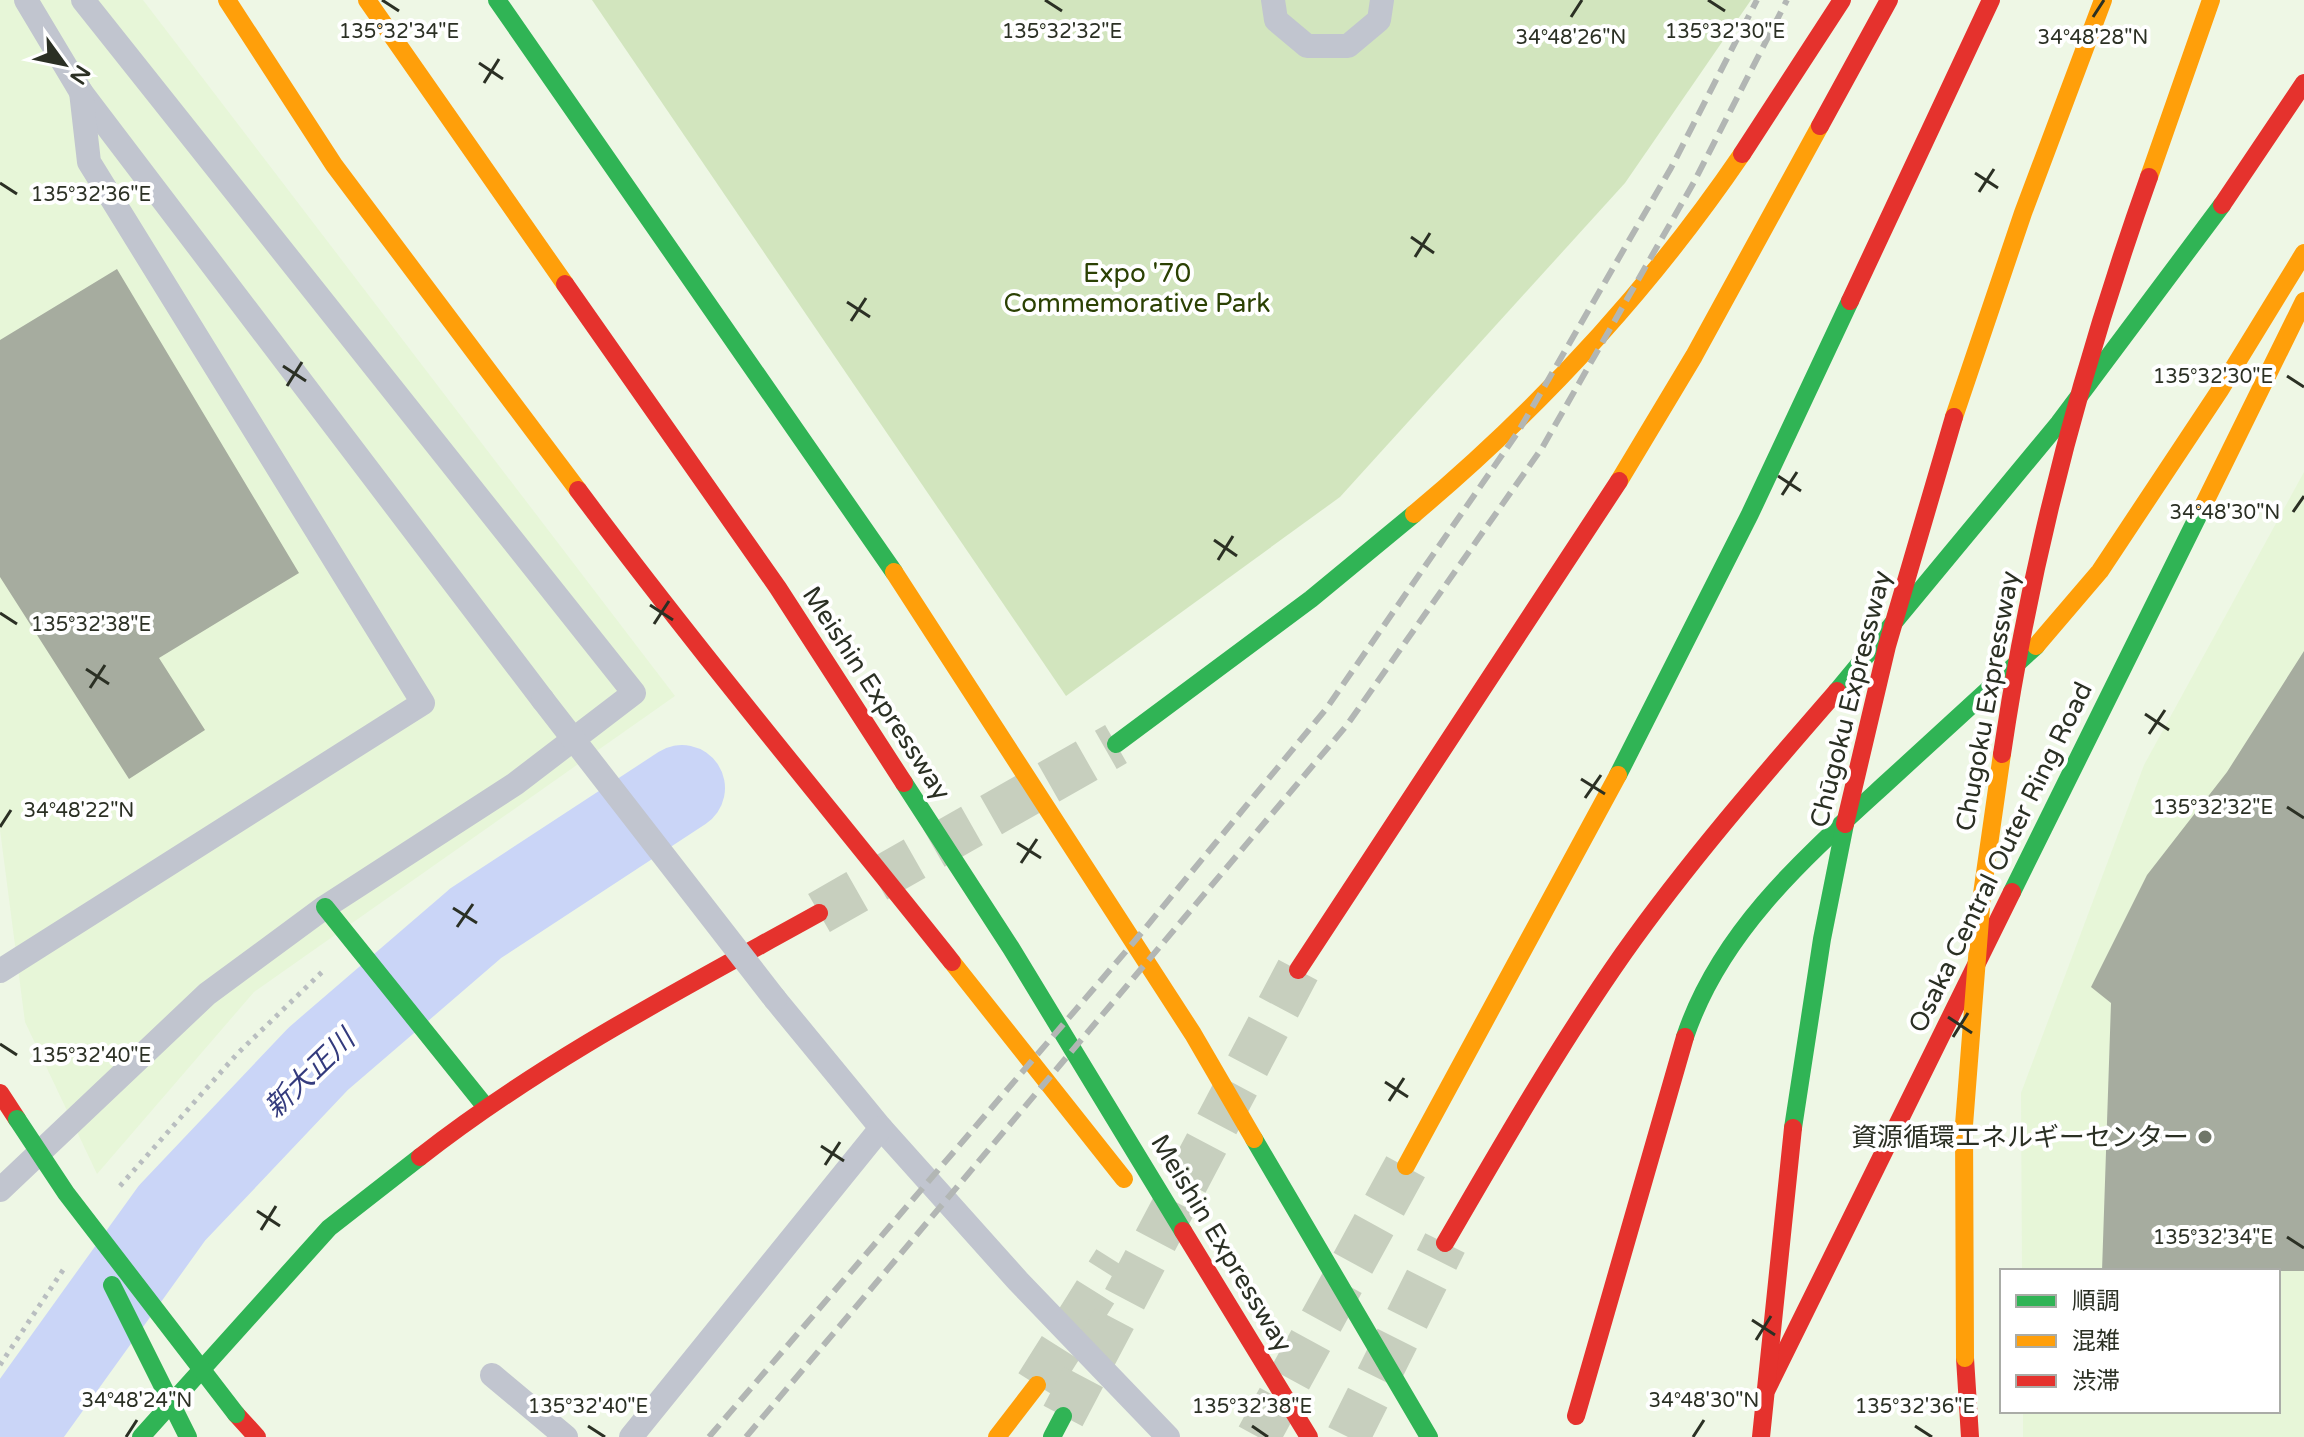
<svg xmlns="http://www.w3.org/2000/svg" width="2304" height="1437" font-family="'Varela Round','Noto Sans JP',sans-serif">
<rect width="100%" height="100%" fill="#eef7e5"/>
<g fill="#e7f6d8">
<path d="M0 0H143L675 696 254 992 97 1174 25 1022 0 830Z"/>
<path d="M2304 472V1437H2023V1411H2278V1271H2022L2021 1093 2144 765Z"/>
</g>
<path fill="#d2e5be" d="M592 0H1751L1625 183 1340 497 1066 696Z"/>
<g fill="none" stroke-linecap="round" stroke-linejoin="round">
<path stroke="#cad5f7" stroke-width="86" d="M11 1437 172 1213 318 1059 476 923 682 788"/>
</g>
<g fill="#a6ac9f">
<path d="M117 269 299 573 159 658 205 730 129 779 0 577V340Z"/>
<path d="M2304 651V1271H2102L2111 1003 2091 987 2147 875 2227 772Z"/>
</g>
<g fill="none" stroke-linecap="round" stroke-linejoin="round">
<path stroke="#c7cfbe" stroke-width="44" stroke-dasharray="44 22" stroke-linecap="butt" d="M819 913 1116 744"/>
<g stroke="#c7cfbe" stroke-width="44" stroke-dasharray="44 22" stroke-linecap="butt">
<path d="M1037 1385 1115 1261"/>
<path d="M1063 1416 1298 970"/>
<path d="M1258 1437 1406 1166"/>
<path d="M1348 1437 1445 1243"/>
</g>
<g stroke="#b9bec0" stroke-width="5" stroke-dasharray="4 6" stroke-linecap="butt">
<path d="M120 1186 237 1054 322 972"/>
<path d="M0 1365 65 1267"/>
</g>
<g stroke="#c1c5cf" stroke-width="24">
<path d="M26 0 81 92 543 700"/>
<path d="M1273 0 1276 20 1307 46H1348L1379 20 1382 0"/>
<path d="M0 971 423 703 89 162 81 92"/>
<path d="M775 999 881 1128 1018 1281 1168 1437"/>
<path d="M0 1190 207 994 325 907 515 784 634 693 83 0"/>
<path d="M492 1375 566 1437"/>
<path d="M631 1437 881 1128"/>
</g>
<g stroke="#30b455" stroke-width="18">
<path d="M497 0 894 572"/>
<path d="M1837 691 2059 423 2222 205"/>
<path d="M1116 744 1311 599 1414 514"/>
<path d="M1618 775 1750 514 1850 301"/>
<path d="M904 783 1011 948 1183 1231"/>
<path d="M2012 892 2203 506"/>
<path d="M325 907 485 1106"/>
<path d="M1685 1037C1720 932 1804 858 1883 786 1934 739 1985 693 2036 646"/>
<path d="M1254 1139 1429 1437"/>
<path d="M141 1437 329 1228 420 1157"/>
<path d="M1052 1437 1063 1416"/>
</g>
<g stroke="#ff9f0a" stroke-width="18">
<path d="M227 0 334 165 578 490"/>
<path d="M367 0 565 284"/>
<path d="M1619 481 1694 356 1820 126"/>
<path d="M2203 506 2304 301"/>
<path d="M1414 514C1539 409 1650 289 1742 154"/>
<path d="M894 572 1193 1034 1254 1139"/>
<path d="M2036 646 2100 571 2220 390 2304 253"/>
<path d="M952 962 1124 1179"/>
<path d="M1406 1166 1618 775"/>
<path d="M997 1437 1037 1385"/>
</g>
<g stroke="#e5322d" stroke-width="18">
<path d="M1820 126 1889 0"/>
<path d="M1742 154 1842 0"/>
<path d="M2222 205 2304 83"/>
<path d="M565 284 778 588 904 783"/>
<path d="M1850 301 1991 0"/>
<path d="M578 490C698 651 827 805 952 962"/>
<path d="M1298 970 1619 481"/>
<path d="M0 1093 17 1119"/>
<path d="M420 1157C544 1060 682 989 819 913"/>
<path d="M1183 1231 1309 1437"/>
<path d="M1445 1243C1502 1145 1558 1047 1623 954 1688 862 1763 776 1837 691"/>
<path d="M1965 1358 1970 1437"/>
<path d="M1767 1389 2012 892"/>
<path d="M236 1414 257 1437"/>
<path d="M1576 1416 1685 1037"/>
</g>
<g stroke="#b2b6b4" stroke-width="6" stroke-dasharray="16 8" stroke-linecap="butt">
<path d="M709 1437 1133 943 1326 709 1518 432 1671 168 1757 0"/>
<path d="M746 1437 1347 725 1542 448 1694 182 1787 0"/>
</g>
<path stroke="#c1c5cf" stroke-width="24" d="M543 700 775 999"/>
<g stroke="#30b455" stroke-width="18">
<path d="M17 1119 66 1193 236 1414"/>
<path d="M1793 1128 1822 939 1845 824"/>
<path d="M112 1285 188 1437"/>
</g>
<g stroke="#ff9f0a" stroke-width="18">
<path d="M2149 177 2211 0"/>
<path d="M1954 417 2023 213 2103 0"/>
<path d="M1965 1358 1964 1125 1982 894 2002 754"/>
</g>
<g stroke="#e5322d" stroke-width="18">
<path d="M2002 754C2031 556 2082 365 2149 177"/>
<path d="M1845 824 1887 646 1954 417"/>
<path d="M1761 1437 1793 1128"/>
</g>
</g>
<path fill="none" stroke="#2b3024" stroke-width="3" d="M382 0 399 11M1045 0 1062 11M1708 0 1725 11M1571 17 1582 0M2093 17 2104 0M479 63 503 79M484 83 499 59M1975 173 1998 188M0 183 17 194M1979 192 1994 169M1411 237 1434 253M1415 257 1430 233M847 302 870 317M851 321 866 298M283 366 306 381M2287 376 2304 387M287 386 302 362M1778 476 1801 491M1782 495 1797 472M2293 512 2304 496M1214 540 1237 556M1218 560 1233 536M650 605 673 620M0 613 17 624M654 624 669 601M86 669 109 684M90 688 105 665M2145 714 2169 730M2149 734 2165 710M1581 779 1605 794M1585 798 1601 775M2287 807 2304 818M0 827 11 810M1017 843 1041 858M1021 863 1037 839M453 908 477 923M457 927 473 904M1948 1017 1972 1033M1953 1037 1968 1013M0 1044 17 1055M1385 1082 1408 1097M1389 1101 1404 1078M821 1146 844 1161M825 1165 840 1142M257 1211 280 1226M261 1230 276 1206M2287 1237 2304 1248M1752 1320 1775 1335M1756 1340 1771 1316M588 1426 605 1437M1252 1426 1268 1437M1915 1426 1932 1437M126 1437 137 1420M1693 1437 1704 1420"/>
<circle fill="#6f7668" stroke="#fff" stroke-width="3" cx="2205" cy="1137" r="8"/>
<g text-anchor="middle" stroke-width="8" stroke-linejoin="round" paint-order="stroke">
<g font-size="26" fill="#2b4103" stroke="#fff">
<text x="1137" y="282">Expo '70<tspan x="1137" dy="30">Commemorative Park</tspan></text>
</g>
<g font-size="26" fill="#2b3024" stroke="#fff">
<text transform="translate(877 693) rotate(57)" y="9">Meishin Expressway</text>
<text transform="translate(1850 699) rotate(-76)" y="9">Chūgoku Expressway</text>
<text transform="translate(1987 701) rotate(-80)" y="9">Chugoku Expressway</text>
<text transform="translate(2000 857) rotate(-64)" y="9">Osaka Central Outer Ring Road</text>
<text transform="translate(1222 1243) rotate(59)" y="9">Meishin Expressway</text>
</g>
<g font-size="26" fill="#2b3024" stroke="#fff" text-anchor="end">
<text x="2189" y="1146">資源循環エネルギーセンター</text>
</g>
<g font-size="28" font-style="italic" fill="#343b7d" stroke="#fff">
<text transform="translate(309 1073) rotate(-44)" y="10">新大正川</text>
</g>
</g>
<g font-size="20" text-anchor="middle" fill="#2b3024" stroke="#fff" stroke-width="8" stroke-linejoin="round" paint-order="stroke">
<text x="1062" y="38">135°32'32"E</text>
<text x="1725" y="38">135°32'30"E</text>
<text x="399" y="38">135°32'34"E</text>
<text x="1571" y="44">34°48'26"N</text>
<text x="2093" y="44">34°48'28"N</text>
<text x="91" y="201">135°32'36"E</text>
<text x="2213" y="383">135°32'30"E</text>
<text x="2225" y="519">34°48'30"N</text>
<text x="91" y="631">135°32'38"E</text>
<text x="2213" y="814">135°32'32"E</text>
<text x="79" y="817">34°48'22"N</text>
<text x="91" y="1062">135°32'40"E</text>
<text x="2213" y="1244">135°32'34"E</text>
<text x="137" y="1407">34°48'24"N</text>
<text x="1704" y="1407">34°48'30"N</text>
<text x="588" y="1413">135°32'40"E</text>
<text x="1252" y="1413">135°32'38"E</text>
<text x="1915" y="1413">135°32'36"E</text>
</g>
<rect x="2000" y="1269" width="280" height="144" fill="#ffffff" stroke="#aaaca7" stroke-width="2"/>
<rect x="2016" y="1295" width="40" height="12" fill="#30b455" stroke="#aaaca7" stroke-width="2"/>
<text x="2072" y="1309" font-size="24" fill="#2b3024">順調</text>
<rect x="2016" y="1335" width="40" height="12" fill="#ff9f0a" stroke="#aaaca7" stroke-width="2"/>
<text x="2072" y="1349" font-size="24" fill="#2b3024">混雑</text>
<rect x="2016" y="1375" width="40" height="12" fill="#e5322d" stroke="#aaaca7" stroke-width="2"/>
<text x="2072" y="1389" font-size="24" fill="#2b3024">渋滞</text>
<g transform="translate(64 64) rotate(123)" stroke="#ffffff" stroke-width="6" paint-order="stroke">
<path d="M0-6L14 30L0 20L-14 30Z" fill="#2b3024"/>
<text y="-12" font-size="22" font-weight="bold" text-anchor="middle" fill="#2b3024">N</text>
</g>
</svg>
